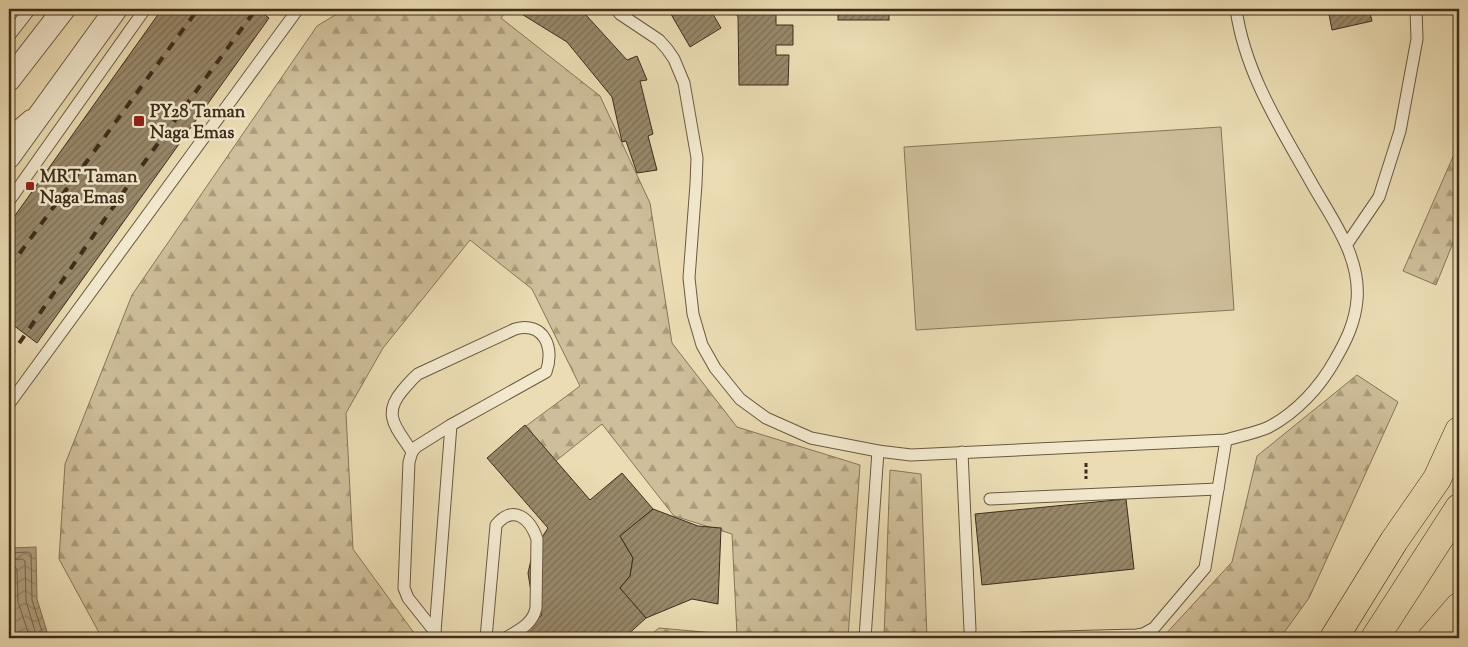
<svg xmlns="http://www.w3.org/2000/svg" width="1468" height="647" font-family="'Sorts Mill Goudy',serif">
<defs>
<pattern id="forest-firs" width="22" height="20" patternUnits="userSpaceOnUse" patternTransform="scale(1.25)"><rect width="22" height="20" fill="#cebe99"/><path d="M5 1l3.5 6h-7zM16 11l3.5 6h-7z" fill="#a99b7c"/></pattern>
<pattern id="water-waves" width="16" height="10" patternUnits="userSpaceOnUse" patternTransform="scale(1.25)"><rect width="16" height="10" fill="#b0a07f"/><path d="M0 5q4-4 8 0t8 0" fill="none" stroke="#918367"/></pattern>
<pattern id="building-hatch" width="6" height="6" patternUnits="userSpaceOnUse" patternTransform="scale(1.25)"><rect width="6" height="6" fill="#98886a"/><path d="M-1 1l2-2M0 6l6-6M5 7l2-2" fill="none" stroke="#7d7056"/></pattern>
</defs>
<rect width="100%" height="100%" fill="#ebdcb3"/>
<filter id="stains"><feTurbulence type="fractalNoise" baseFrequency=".004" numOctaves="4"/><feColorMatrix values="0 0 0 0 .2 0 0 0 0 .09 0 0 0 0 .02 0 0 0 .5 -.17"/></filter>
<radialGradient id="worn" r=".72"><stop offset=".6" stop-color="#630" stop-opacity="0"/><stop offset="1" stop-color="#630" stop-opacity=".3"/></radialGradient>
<g fill="url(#forest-firs)" stroke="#86765a">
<path d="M345 9H508L501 18 600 96 650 203 672 343 737 427 860 465 848 638H647L659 628 737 635 732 534 674 516 602 424 547 468 518 432 580 386 532 289 470 240 383 348 346 413 353 549 414 633 415 638H102L59 559 65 464 132 295 317 26Z"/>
<path d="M1459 143V228L1436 285 1403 271Z"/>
<path d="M1357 375 1398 402 1309 598 1280 638H1162L1232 562 1257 456Z"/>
<path d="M890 470 921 474 927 638H884Z"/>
</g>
<path fill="#cebe99" stroke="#86765a" d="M1221 127 1234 310 916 330 904 147Z"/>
<path fill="url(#water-waves)" stroke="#827257" d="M36 547 37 599 49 638H9V548Z"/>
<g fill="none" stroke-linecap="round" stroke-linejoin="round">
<g stroke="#77664d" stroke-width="1">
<path d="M9 553 28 552 31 554 32 600 44 638"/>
<path d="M9 560 22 559 25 561 26 601 37 638"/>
<path d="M9 567H15L17 569 18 602 30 638"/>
</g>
</g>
<g fill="url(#building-hatch)" stroke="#3e2d1b">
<path d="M162 9H257L269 18 37 343 9 322V224Z"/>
<path d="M523 9H577L586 15 627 60 637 56 647 80 640 81 653 134 648 136 657 170 637 173 626 141 622 142 612 97 567 42 520 13Z"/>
<path d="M668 9H710L721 28 690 47Z"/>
<path d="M734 9H776V25H793V45H776V55H789L788 85H739L738 17Z"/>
<rect x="838" y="9" width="51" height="11"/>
<path d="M1328 9H1369L1372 21 1332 30Z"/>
<path d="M525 425 590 500 622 473 653 509 620 536 633 558 630 576 620 588 646 618 624 638H602L597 633 591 638H516L542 615 531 592 528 573 533 551 548 528 487 458Z"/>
<path d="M1126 499 1134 569 982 585 975 514Z"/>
<path d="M653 509 698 526 721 528 718 604 692 599 646 618 620 588 630 576 633 558 620 536Z"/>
</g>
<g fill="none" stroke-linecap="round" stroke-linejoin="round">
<defs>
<g id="service">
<path d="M616 9 620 14 659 40 667 49 674 59 684 83 697 158 696 184 689 278 693 314 702 345 715 368 740 399 766 418 811 438 878 451 911 455 1226 440C1239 436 1256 433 1269 427 1297 412 1320 387 1335 360 1346 341 1355 323 1357 300 1361 256 1331 218 1311 182 1280 127 1245 73 1236 9"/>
<path d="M9 36 30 9"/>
<path d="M9 133 29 116"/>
<path d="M9 201 145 9"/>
<path d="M1347 244 1379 197 1400 131 1417 39 1416 9"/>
<path d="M9 404 298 9"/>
<path d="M412 452C398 429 381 416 402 391 407 385 412 379 418 374L515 329C544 321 555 348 546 372L451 425 435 632 436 638"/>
<path d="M962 452 970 630"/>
<path d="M990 499 1218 489"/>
<path d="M435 632 408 598 404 588 409 462 412 452 416 447 451 425"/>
<path d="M486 638 496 525C513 504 530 518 537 539L536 608C533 624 519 630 506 638"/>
<path d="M865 638 878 451"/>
<path d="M1021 638 1137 635 1143 634 1154 628 1205 568 1226 440"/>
</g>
<g id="minor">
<path d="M9 80 64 9"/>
<path d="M9 157 116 9"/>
</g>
<g id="motorway">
<path d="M1334 638 1394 541 1437 479 1459 431"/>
<path d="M1375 638 1459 508"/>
<path d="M1432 638 1459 607"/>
</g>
</defs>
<use href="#service" stroke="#695941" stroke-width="13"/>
<use href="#minor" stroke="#695941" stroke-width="24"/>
<use href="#motorway" stroke="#3e2d1b" stroke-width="29"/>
<path stroke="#3e2d1b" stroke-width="3" stroke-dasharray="4 2.5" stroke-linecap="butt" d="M1086 463V479"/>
<use href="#service" stroke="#f2e8ce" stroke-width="11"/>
<use href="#minor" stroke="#f2e8ce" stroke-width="22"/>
<use href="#motorway" stroke="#ebdcb3" stroke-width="28"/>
<g stroke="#3e2d1b" stroke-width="4" stroke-dasharray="9 9" stroke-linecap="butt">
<path d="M9 268 198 9"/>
<path d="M9 358 138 171 256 9"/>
</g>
</g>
<g fill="#8f2418" stroke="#f2e8ce" stroke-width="2">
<rect x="133" y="115" width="12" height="12" rx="2.5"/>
<rect x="25" y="181" width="10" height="10" rx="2.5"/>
</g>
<g text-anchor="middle" stroke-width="5" stroke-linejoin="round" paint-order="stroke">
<g font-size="18" font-weight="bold" fill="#3e2d1b" stroke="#f2e8ce" text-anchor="start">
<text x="150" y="117">PY28 Taman<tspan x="150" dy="21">Naga Emas</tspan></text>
<text x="40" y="182">MRT Taman<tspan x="40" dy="21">Naga Emas</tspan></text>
</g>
</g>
<rect width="1468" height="647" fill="none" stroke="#ebdcb3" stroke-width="30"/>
<rect x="10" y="10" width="1448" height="627" fill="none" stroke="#3e2d1b" stroke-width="2.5"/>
<rect x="15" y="15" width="1438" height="617" fill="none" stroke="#3e2d1b"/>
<rect width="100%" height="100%" filter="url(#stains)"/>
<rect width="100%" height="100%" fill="url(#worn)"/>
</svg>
